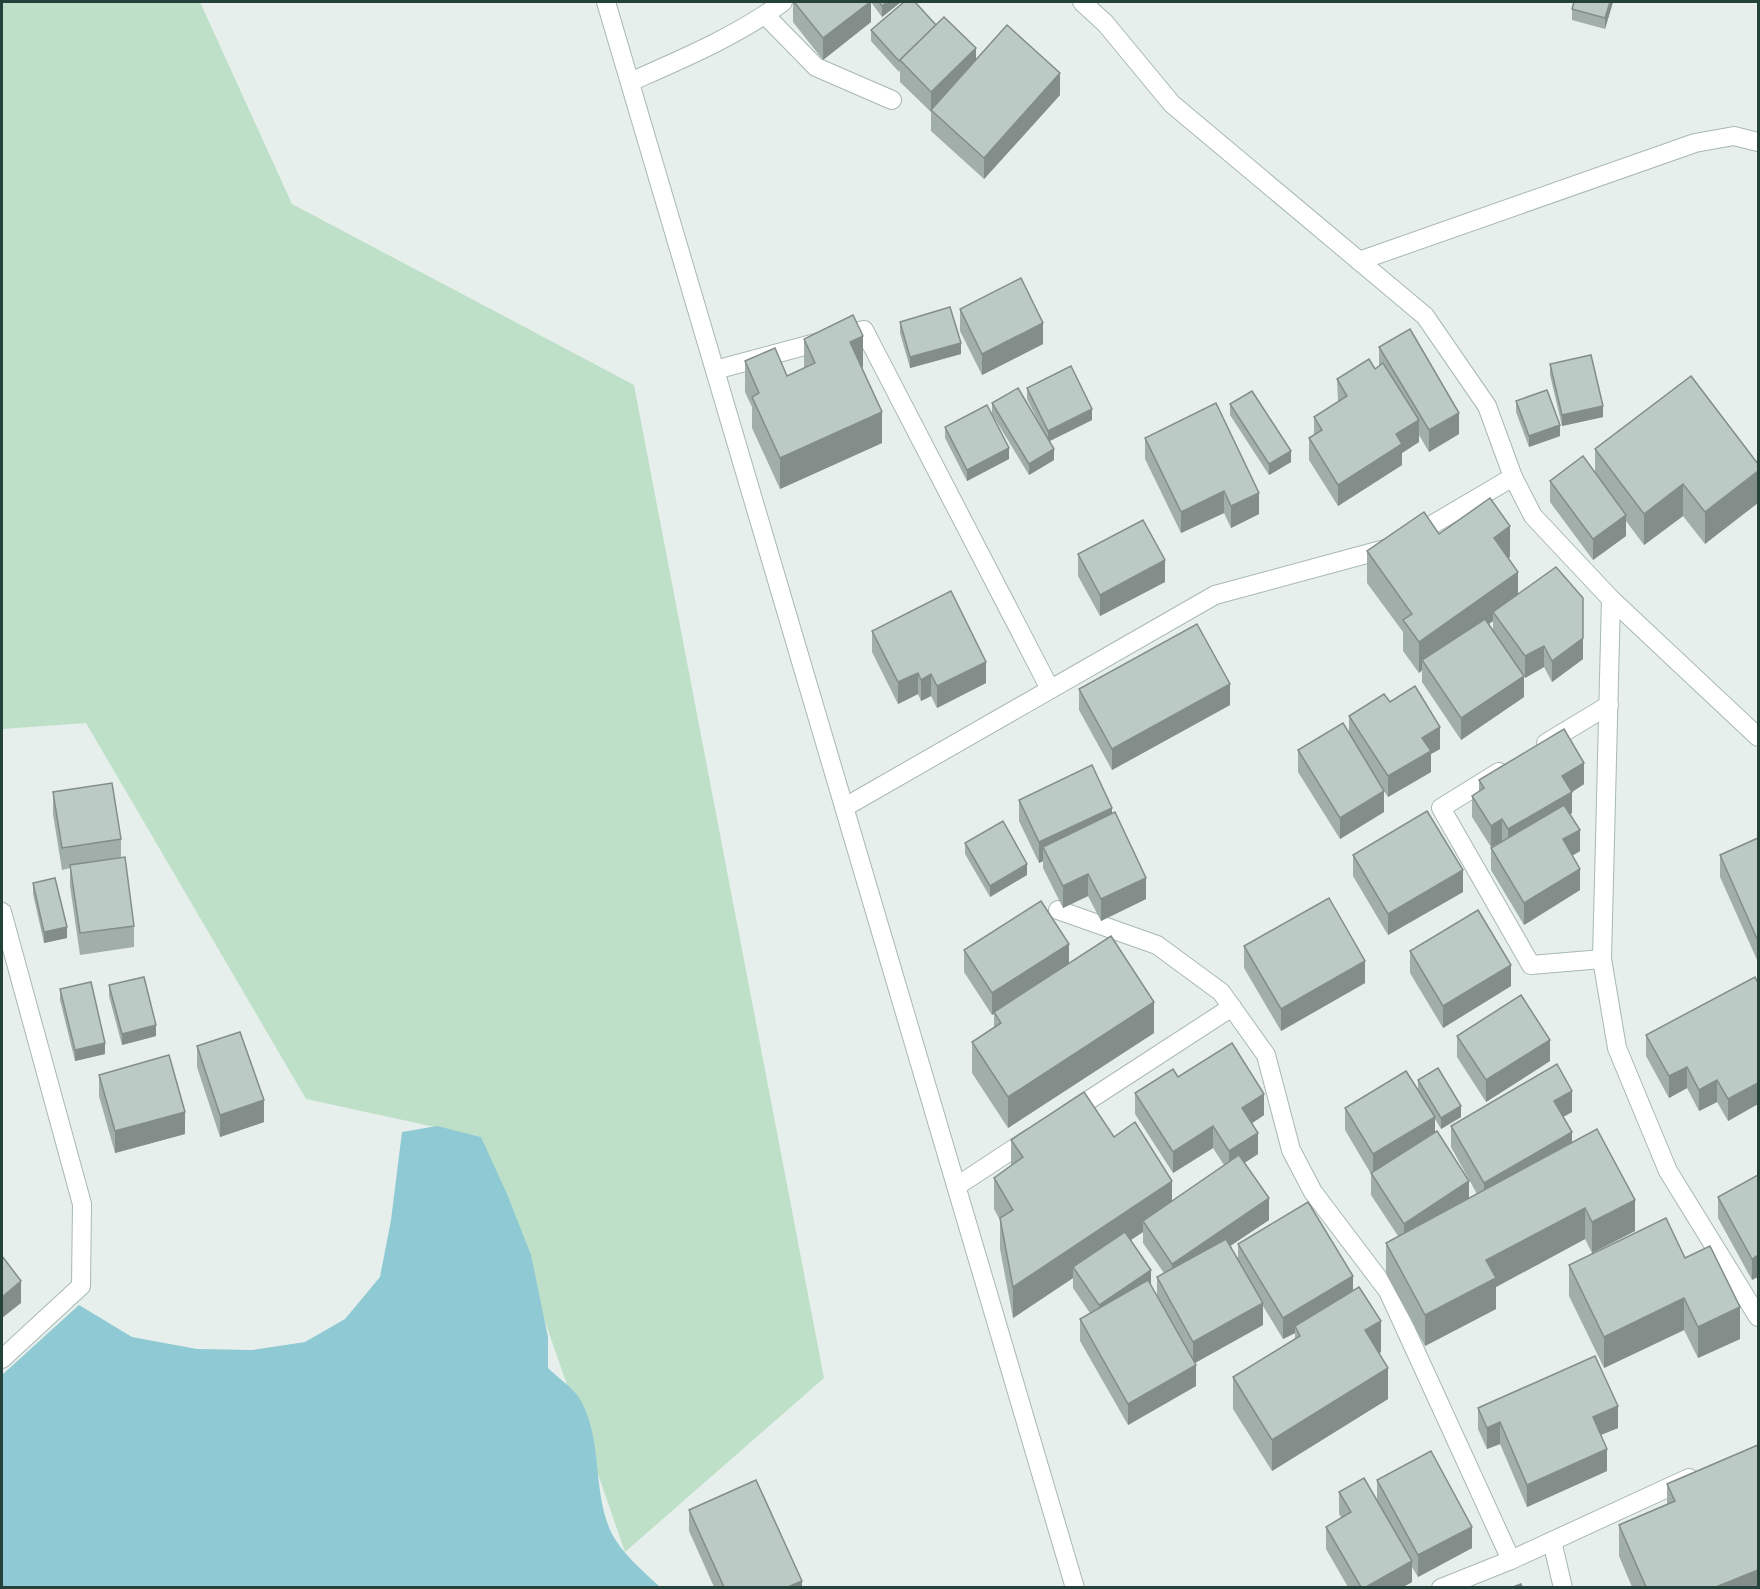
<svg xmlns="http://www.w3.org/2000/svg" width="1760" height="1589" font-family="'Nunito Sans',sans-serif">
<rect width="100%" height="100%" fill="#e6efeb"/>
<path fill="#bfe0c8" d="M2 2H200L292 204 634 385 824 1378 625 1552 481 1137 306 1099 86 723 2 729Z"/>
<path fill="#8ec9d4" d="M437 1126 481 1137 507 1194 531 1255 548 1337V1368C558 1378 575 1389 581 1401 603 1441 592 1490 611 1532 622 1554 643 1571 660 1587H2V1375L79 1305 132 1337 197 1349 252 1350 305 1342 345 1319 380 1277 391 1220 402 1132Z"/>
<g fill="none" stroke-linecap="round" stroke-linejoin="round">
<defs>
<g id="minor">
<path d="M606 2 1075 1588"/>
<path d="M1082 2 1105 23 1172 104 1425 316 1487 406 1513 477 1533 516 1611 599 1602 959 1617 1048 1668 1171 1758 1317"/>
<path d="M765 15 816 67 892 100"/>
<path d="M630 82C682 59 737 36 783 2"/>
<path d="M1359 261 1695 143 1734 136 1758 142"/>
<path d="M715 370 864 330 1050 689"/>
<path d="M1611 599 1758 737"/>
<path d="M1546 743 1609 705"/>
<path d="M1499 772 1441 808 1531 965 1602 959"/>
<path d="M845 807 1215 595 1396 546 1513 477"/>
<path d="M1058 910 1157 945 1221 992 1266 1055 1291 1150 1313 1192 1388 1291 1511 1560"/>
<path d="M2 912 82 1204 81 1286 2 1359"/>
<path d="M1069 1113 1232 1007"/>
<path d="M957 1186 1030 1138"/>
<path d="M1552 1541 1563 1588"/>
<path d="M1441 1588 1511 1560 1689 1478"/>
</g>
</defs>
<use href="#minor" stroke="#a8b8b2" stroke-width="20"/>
<use href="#minor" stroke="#fff" stroke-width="18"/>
</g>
<g fill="#a1aea9" fill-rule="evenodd">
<path d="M793 2H901L882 17 871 2V22L823 60 793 22Z"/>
<path d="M1574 2H1613L1605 29 1572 20V9Z"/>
<path d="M936 25 976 60 1060 95 984 179 931 131V112L900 82V70L899 72 871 41V30Z"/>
<path d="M960 309 1043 344 982 375 960 331Z"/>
<path d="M900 322 961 354 910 368 900 333Z"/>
<path d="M804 339 863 367 862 368 882 443 780 489 752 428V407L745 392V361L787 376 804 368Z"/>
<path d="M1379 347 1459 434 1429 452 1419 435V442L1402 453V465L1338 506 1309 460V438L1314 436V417L1338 402 1337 379 1375 369 1379 366Z"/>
<path d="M1550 364 1603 417 1562 426 1550 375Z"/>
<path d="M1027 388 1092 420 1049 441 1054 460 1029 475 992 414V403L1044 432 1027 399Z"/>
<path d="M1516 401 1560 436 1529 447 1516 412Z"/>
<path d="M1230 404 1291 462 1269 475 1230 415Z"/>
<path d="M945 427 1009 459 967 481 945 438Z"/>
<path d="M1145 438 1259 514 1231 528 1224 513 1181 533 1145 459Z"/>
<path d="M1595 449 1758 464 1705 544 1683 516 1644 545 1626 521V536L1593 560 1550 502V481L1595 472Z"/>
<path d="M1439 534 1510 557 1508 558 1518 594 1583 659 1552 682 1544 667 1525 678 1523 674 1524 697 1461 740 1422 682V670L1419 673 1403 651V632L1367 583V551ZM1493 621V630L1489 624Z"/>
<path d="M1078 554 1165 582 1100 616 1078 576Z"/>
<path d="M872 631 986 683 937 708 931 696 921 701 918 694 898 704 872 652Z"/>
<path d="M1079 689 1230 705 1112 770 1079 710Z"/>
<path d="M1390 702 1440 749 1431 754V772L1388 797 1384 791V812L1340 839 1298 772V750L1349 734V716Z"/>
<path d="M1479 780 1584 784 1572 792V813L1570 814 1580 851 1572 856 1580 890 1524 925 1491 870V848L1502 841 1491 847 1472 817V796L1479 792Z"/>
<path d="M53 792 121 839V857L134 926V947L80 955 70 886V868L62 870 53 814Z"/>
<path d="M1019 800 1112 814 1146 899 1101 921 1088 896 1063 908 1043 868V861L1039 863 1019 821Z"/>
<path d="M1758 838V962L1720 877V855Z"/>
<path d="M965 843 1027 875 990 897 965 854Z"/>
<path d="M1353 855 1463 892 1388 935 1353 876Z"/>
<path d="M33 883 67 938 44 943 33 894Z"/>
<path d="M1244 946 1365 983 1281 1031 1244 968Z"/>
<path d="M964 950 1069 964 1154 1033 1008 1128 972 1073V1042L994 1027V1014L992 1015 964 972Z"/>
<path d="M1410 951 1511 986 1443 1028 1410 973Z"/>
<path d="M1758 983V1104L1728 1121 1717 1102 1699 1111 1687 1088 1669 1098 1646 1056V1035Z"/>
<path d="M109 985 156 1036 122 1045 109 996Z"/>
<path d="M60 989 105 1054 75 1061 60 1000Z"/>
<path d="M1457 1036 1550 1061 1486 1102 1457 1057Z"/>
<path d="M197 1046 264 1122 220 1137 197 1067Z"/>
<path d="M99 1075 185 1134 115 1153 99 1096Z"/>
<path d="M1178 1077 1264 1115 1252 1123 1258 1154 1244 1163 1269 1220 1230 1246 1238 1260V1244L1353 1291 1381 1352 1379 1353 1388 1399 1272 1471 1233 1409V1377L1295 1340V1333L1283 1339 1263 1306V1325L1195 1363 1196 1386 1128 1425 1080 1341V1319L1090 1313 1073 1288V1278L1013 1318 1000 1249V1220L994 1209V1178L1011 1166V1140L1114 1137 1172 1201 1224 1165 1213 1148 1173 1173 1135 1114V1093ZM1143 1232V1243L1164 1273 1157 1277V1297L1151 1286 1131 1240Z"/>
<path d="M1418 1080 1461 1117 1441 1129 1435 1119V1132L1469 1198 1477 1194 1451 1147V1126L1572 1112 1563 1117 1572 1143 1635 1231 1592 1253 1585 1239 1496 1287V1309L1425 1346 1386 1274V1243L1398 1236 1371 1195V1174L1345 1130V1108L1418 1089Z"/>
<path d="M1758 1175 1752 1280 1718 1218V1197Z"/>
<path d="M1685 1258 1740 1339 1698 1358 1684 1330 1604 1368 1569 1296V1265Z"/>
<path d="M1478 1408 1618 1428 1601 1435 1607 1471 1527 1507 1500 1444 1487 1449 1478 1429Z"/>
<path d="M1377 1480 1472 1548 1418 1577 1412 1567V1582L1403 1587H1348L1326 1549V1527L1342 1518 1339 1514V1492L1377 1500Z"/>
<path d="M1667 1484 1758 1587H1632L1619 1556V1525L1667 1504Z"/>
<path d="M689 1510 802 1587H714L689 1531Z"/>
</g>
<g fill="#838d89">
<path d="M870 2H871V22L823 60V38Z"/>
<path d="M887 2H901L882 17V6Z"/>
<path d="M1610 2H1613L1605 29V18Z"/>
<path d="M976 48V69L931 110V92Z"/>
<path d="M1060 73V95L984 179V158Z"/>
<path d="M1043 323V344L982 375V354Z"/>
<path d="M863 336V367L850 373V342Z"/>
<path d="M961 343V354L910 368V357Z"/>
<path d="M1603 406V417L1562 426V415Z"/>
<path d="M1092 409V420L1048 442V431Z"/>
<path d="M882 412V443L780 489V458Z"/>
<path d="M1459 413V434L1429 452V430Z"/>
<path d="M1419 420V442L1402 453V465L1338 506V485L1396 434Z"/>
<path d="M1560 425V436L1529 447V436Z"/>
<path d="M1009 448V459L967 481V470Z"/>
<path d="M1054 449V460L1029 475V464Z"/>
<path d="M1291 451V462L1269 475V464Z"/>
<path d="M1758 471V503L1705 544V512Z"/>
<path d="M1683 484V516L1644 545V514Z"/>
<path d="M1224 491V513L1181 533V512Z"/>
<path d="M1259 493V514L1231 528V506Z"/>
<path d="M1626 515V536L1593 560V539Z"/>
<path d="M1510 526V557L1494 569V538Z"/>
<path d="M1165 560V582L1100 616V595Z"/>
<path d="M1518 572V603L1493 612V621L1427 667 1422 660V670L1419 673V642Z"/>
<path d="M1583 638V659L1552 682V661Z"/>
<path d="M1544 646V667L1525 678V656Z"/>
<path d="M986 662V683L937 708V686Z"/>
<path d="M918 673V694L898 704V682Z"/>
<path d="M931 674V696L921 701V680Z"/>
<path d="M1524 676V697L1461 740V718Z"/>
<path d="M1230 684V705L1112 770V749Z"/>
<path d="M1440 727V749L1431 754V772L1388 797V776L1422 738Z"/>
<path d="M1584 763V784L1572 792V813L1508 851V829L1562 776Z"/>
<path d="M1384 791V812L1340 839V818Z"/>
<path d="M1112 808V830L1043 847V861L1039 863V842Z"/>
<path d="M1502 819V841L1491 847V826Z"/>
<path d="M1580 830V851L1563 861V839Z"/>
<path d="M1027 864V875L990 897V886Z"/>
<path d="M1580 869V890L1524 925V903Z"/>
<path d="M1463 870V892L1388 935V914Z"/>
<path d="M1088 874V896L1063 908V886Z"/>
<path d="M1146 878V899L1101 921V899Z"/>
<path d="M67 927V938L44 943V932Z"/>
<path d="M1069 944V965L992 1015V993Z"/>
<path d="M1365 961V983L1281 1031V1009Z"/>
<path d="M1511 965V986L1443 1028V1006Z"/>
<path d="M1154 1002V1033L1008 1128V1097Z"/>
<path d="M156 1025V1036L122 1045V1034Z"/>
<path d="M1550 1040V1061L1486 1102V1080Z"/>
<path d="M105 1043V1054L75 1061V1050Z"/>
<path d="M1687 1067V1088L1669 1098V1076Z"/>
<path d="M1717 1080V1102L1699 1111V1090Z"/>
<path d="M1758 1083V1104L1728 1121V1099Z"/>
<path d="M1572 1091V1112L1554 1122V1101Z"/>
<path d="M1264 1094V1115L1242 1130V1108Z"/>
<path d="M264 1100V1122L220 1137V1115Z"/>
<path d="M1461 1106V1117L1441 1129V1118Z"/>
<path d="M185 1112V1134L115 1153V1131Z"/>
<path d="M1435 1117V1138L1373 1176V1154Z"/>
<path d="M1213 1126V1148L1173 1173V1152Z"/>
<path d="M1572 1132V1154L1484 1205V1183Z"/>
<path d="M1258 1133V1154L1229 1173V1151Z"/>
<path d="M1172 1181V1213L1143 1221V1232L1078 1275 1073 1267V1278L1013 1318V1287Z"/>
<path d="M1469 1181V1203L1404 1246V1224Z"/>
<path d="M1269 1198V1220L1172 1285V1264Z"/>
<path d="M1635 1200V1231L1592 1253V1222Z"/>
<path d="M1585 1208V1239L1496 1287V1309L1425 1346V1315L1486 1260Z"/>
<path d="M1758 1255V1277L1752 1280V1259Z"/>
<path d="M1151 1270V1291L1099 1327V1305Z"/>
<path d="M1353 1276V1298L1295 1326V1333L1283 1339V1318Z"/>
<path d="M21 1281V1303L2 1318V1297Z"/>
<path d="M1684 1298V1330L1604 1368V1337Z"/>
<path d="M1263 1303V1325L1193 1364V1342Z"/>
<path d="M1740 1307V1339L1698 1358V1327Z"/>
<path d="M1381 1321V1352L1365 1362V1330Z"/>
<path d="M1196 1365V1386L1128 1425V1404Z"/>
<path d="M1388 1368V1399L1272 1471V1440Z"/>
<path d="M1618 1406V1428L1593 1438V1417Z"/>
<path d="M1500 1422V1444L1487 1449V1428Z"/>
<path d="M1607 1449V1471L1527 1507V1485Z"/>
<path d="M1472 1527V1548L1418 1577V1555Z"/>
<path d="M1412 1561V1582L1403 1587H1366Z"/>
<path d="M1758 1570V1587H1716Z"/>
<path d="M802 1581V1587H788Z"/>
</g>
<g fill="#bbcac4" stroke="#838d89" stroke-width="1.5">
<path d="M794 2H870L823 38Z"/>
<path d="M879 2H887L882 6Z"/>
<path d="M904 2H915L936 25 899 61 871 30Z"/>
<path d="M1574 2H1610L1605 18 1572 9Z"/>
<path d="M944 17 976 48 931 92 900 60Z"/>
<path d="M1007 25 1060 73 984 158 931 110Z"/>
<path d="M1021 278 1043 323 982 354 960 309Z"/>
<path d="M950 307 961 343 910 357 900 322Z"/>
<path d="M853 315 863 336 850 342 882 412 780 458 752 397 759 393 745 361 775 348 787 376 815 363 804 339Z"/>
<path d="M1410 329 1459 413 1429 430 1379 347Z"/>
<path d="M1591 355 1603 406 1562 415 1550 364Z"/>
<path d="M1369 359 1375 369 1383 363 1419 420 1396 434 1402 444 1338 485 1309 438 1322 430 1314 417 1347 396 1337 379Z"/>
<path d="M1071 366 1092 409 1048 431 1027 388Z"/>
<path d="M1691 376 1758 464V471L1705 512 1683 484 1644 514 1595 449Z"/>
<path d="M1018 388 1054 449 1029 464 992 403Z"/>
<path d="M1547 390 1560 425 1529 436 1516 401Z"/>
<path d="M1252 391 1291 451 1269 464 1230 404Z"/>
<path d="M1216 403 1259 493 1231 506 1224 491 1181 512 1145 438Z"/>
<path d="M987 405 1009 448 967 470 945 427Z"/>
<path d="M1583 456 1626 515 1593 539 1550 481Z"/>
<path d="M1490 498 1510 526 1494 538 1518 572 1419 642 1403 620 1412 614 1367 551 1424 512 1439 534Z"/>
<path d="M1143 520 1165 560 1100 595 1078 554Z"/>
<path d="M1556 567 1583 598V638L1552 661 1544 646 1525 656 1493 612Z"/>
<path d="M951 591 986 662 937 686 931 674 921 680 918 673 898 682 872 631Z"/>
<path d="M1485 619 1524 676 1461 718 1422 660Z"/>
<path d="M1197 624 1230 684 1112 749 1079 689Z"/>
<path d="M1415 686 1440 727 1422 738 1431 751 1388 776 1349 716 1384 694 1390 702Z"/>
<path d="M1343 723 1384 791 1340 818 1298 750Z"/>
<path d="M1564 729 1584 763 1562 776 1572 792 1508 829 1502 819 1491 826 1472 796 1484 788 1479 780Z"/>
<path d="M1092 765 1112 808 1039 842 1019 800Z"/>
<path d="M112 783 121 839 62 848 53 792Z"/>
<path d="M1564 805 1580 830 1563 839 1580 869 1524 903 1491 848Z"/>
<path d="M1427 811 1463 870 1388 914 1353 855Z"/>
<path d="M1115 812 1146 878 1101 899 1088 874 1063 886 1043 847Z"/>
<path d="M1003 821 1027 864 990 886 965 843Z"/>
<path d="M1758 838V941L1720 855Z"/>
<path d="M125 857 134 926 80 933 70 865Z"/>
<path d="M55 878 67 927 44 932 33 883Z"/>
<path d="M1329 898 1365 961 1281 1009 1244 946Z"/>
<path d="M1041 901 1069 944 992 993 964 950Z"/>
<path d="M1478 910 1511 965 1443 1006 1410 951Z"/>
<path d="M1111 936 1154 1002 1008 1097 972 1042 1001 1023 994 1012Z"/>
<path d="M144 977 156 1025 122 1034 109 985Z"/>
<path d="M1755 977 1758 983V1083L1728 1099 1717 1080 1699 1090 1687 1067 1669 1076 1646 1035Z"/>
<path d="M91 982 105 1043 75 1050 60 989Z"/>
<path d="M1521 995 1550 1040 1486 1080 1457 1036Z"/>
<path d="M240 1032 264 1100 220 1115 197 1046Z"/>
<path d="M1232 1043 1264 1094 1242 1108 1258 1133 1229 1151 1213 1126 1173 1152 1135 1093 1173 1069 1178 1077Z"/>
<path d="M169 1055 185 1112 115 1131 99 1075Z"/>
<path d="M1557 1064 1572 1091 1554 1101 1572 1132 1484 1183 1451 1126Z"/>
<path d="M1438 1068 1461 1106 1441 1118 1418 1080Z"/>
<path d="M1406 1071 1435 1117 1373 1154 1345 1108Z"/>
<path d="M1084 1092 1114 1137 1135 1122 1172 1181 1013 1287 1000 1218 1013 1210 994 1178 1023 1157 1011 1140Z"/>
<path d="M1597 1129 1635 1200 1592 1222 1585 1208 1486 1260 1496 1278 1425 1315 1386 1243Z"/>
<path d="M1437 1131 1469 1181 1404 1224 1371 1173Z"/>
<path d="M1239 1155 1269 1198 1172 1264 1143 1221Z"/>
<path d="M1758 1175V1255L1752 1259 1718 1197Z"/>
<path d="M1308 1202 1353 1276 1283 1318 1238 1244Z"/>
<path d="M1666 1218 1685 1258 1710 1246 1740 1307 1698 1327 1684 1298 1604 1337 1569 1265Z"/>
<path d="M1125 1232 1151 1270 1099 1305 1073 1267Z"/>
<path d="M1226 1239 1263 1303 1193 1342 1157 1277Z"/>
<path d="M2 1256 21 1281 2 1297Z"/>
<path d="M1148 1280 1196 1365 1128 1404 1080 1319Z"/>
<path d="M1359 1287 1381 1321 1365 1330 1388 1368 1272 1440 1233 1377 1300 1336 1295 1326Z"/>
<path d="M1595 1356 1618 1406 1593 1417 1607 1449 1527 1485 1500 1422 1487 1428 1478 1408Z"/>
<path d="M1758 1445V1570L1716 1587H1646L1619 1525 1675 1501 1667 1484Z"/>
<path d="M1431 1451 1472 1527 1418 1555 1377 1480Z"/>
<path d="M1364 1478 1412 1561 1366 1587H1361L1326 1527 1351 1512 1339 1492Z"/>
<path d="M756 1480 802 1581 788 1587H724L689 1510Z"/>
<path d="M1521 1584 1522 1587H1513Z"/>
</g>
<rect width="1760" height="1589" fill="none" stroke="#24423a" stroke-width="6"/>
</svg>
